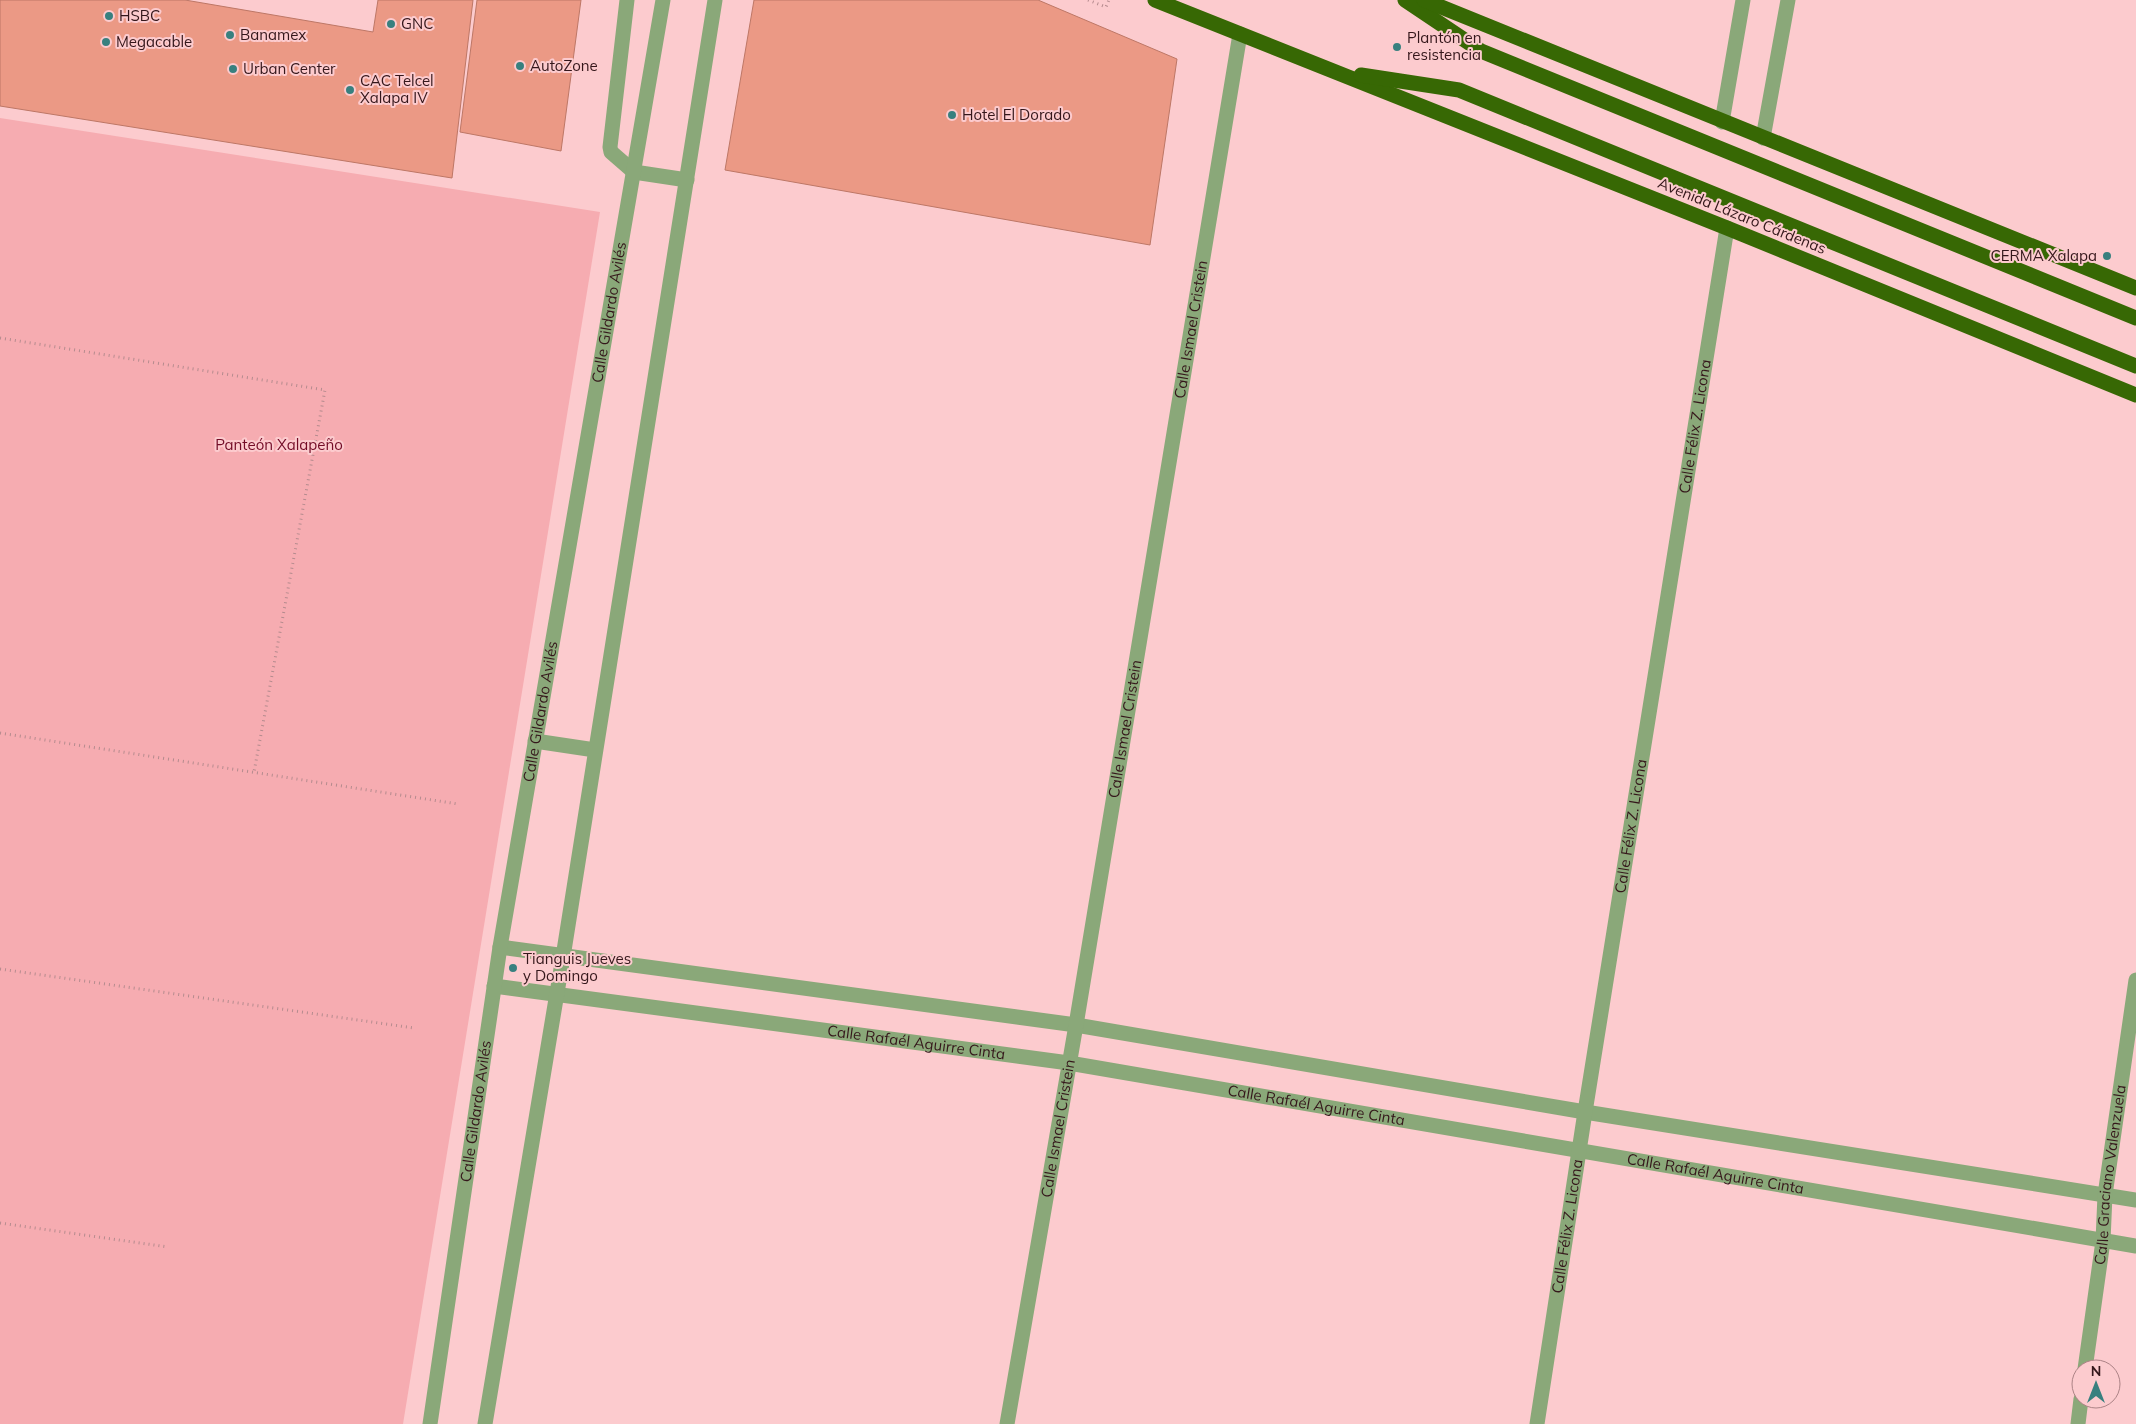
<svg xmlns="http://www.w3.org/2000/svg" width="2136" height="1424" font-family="Mulish,sans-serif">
<rect width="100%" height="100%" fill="#fccbce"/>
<path fill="#f6acb1" d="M0 118 600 212 403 1424H0Z"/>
<g fill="#eb9985" stroke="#bd7766">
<path d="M0 0H185L373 32 378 0H473L452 178 0 106Z"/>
<path d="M477 0H581L561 151 460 132Z"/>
<path d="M754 0H1038L1177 59 1150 245 725 170Z"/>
</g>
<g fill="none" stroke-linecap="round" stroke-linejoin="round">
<g stroke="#b58b8e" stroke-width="3" stroke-dasharray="1 4" stroke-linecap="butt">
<path d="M1088 0 1106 7 1109 0"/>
<path d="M0 338 325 390 254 772"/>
<path d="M0 733 458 804"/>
<path d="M0 969 414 1028"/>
<path d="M0 1223 168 1247"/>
</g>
<g stroke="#8aa879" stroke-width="15">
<path d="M627 0 610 147 611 152 634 172 687 180"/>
<path d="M1722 122 1743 0"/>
<path d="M1763 138 1788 0"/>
<path d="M535 741 595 750"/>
<path d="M500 947 1076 1025 1585 1112 2136 1200"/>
<path id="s1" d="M494 986 1069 1063 2136 1246"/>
<path id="s2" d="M2085 1369 2103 1241 2105 1195 2136 980"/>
<path id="s3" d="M430 1424 500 947 663 0"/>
<path d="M485 1424 563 957 715 0"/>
<path id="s4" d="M1007 1424 1076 1025 1240 34"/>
<path id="s5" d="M1537 1424 1585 1112 1727 228"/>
<path d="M2078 1424 2081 1399"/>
</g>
<g stroke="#376804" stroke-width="15">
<path d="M1155 0 1727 228 2136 395"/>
<path d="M1405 0 1481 51 2136 318"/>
<path d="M1424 0 2136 288"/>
<path d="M1361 75 1459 90 2136 366"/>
</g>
</g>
<g fill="#38807f" stroke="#fccbce" stroke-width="2">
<circle cx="109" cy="16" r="5"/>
<circle cx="391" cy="24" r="5"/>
<circle cx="230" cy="35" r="5"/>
<circle cx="106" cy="42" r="5"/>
<circle cx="1397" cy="47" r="5"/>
<circle cx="520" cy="66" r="5"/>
<circle cx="233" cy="69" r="5"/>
<circle cx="350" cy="90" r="5"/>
<circle cx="952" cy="115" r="5"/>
<circle cx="2107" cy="256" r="5"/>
<circle cx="513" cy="968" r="5"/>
</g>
<g text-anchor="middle" stroke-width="4" stroke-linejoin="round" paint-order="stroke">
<g font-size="15" fill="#35171b" stroke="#fccbce" text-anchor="start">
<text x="119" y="21">HSBC</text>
<text x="401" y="29">GNC</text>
<text x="240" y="40">Banamex</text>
<text x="1407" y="43">Plantón en<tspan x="1407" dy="17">resistencia</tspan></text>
<text x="116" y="47">Megacable</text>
<text x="530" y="71">AutoZone</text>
<text x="243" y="74">Urban Center</text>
<text x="360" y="86">CAC Telcel<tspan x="360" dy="17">Xalapa IV</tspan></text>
<text x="962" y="120">Hotel El Dorado</text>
<text x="2097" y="261" text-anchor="end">CERMA Xalapa</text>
<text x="523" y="964">Tianguis Jueves<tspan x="523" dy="17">y Domingo</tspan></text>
</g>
<g font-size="15" fill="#35171b" stroke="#fccbce">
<text transform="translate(1742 216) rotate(22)" y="5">Avenida Lázaro Cárdenas</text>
<text dy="5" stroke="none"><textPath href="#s3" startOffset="1126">Calle Gildardo Avilés</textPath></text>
<text dy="5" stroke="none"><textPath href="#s4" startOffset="1110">Calle Ismael Cristein</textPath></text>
<text dy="5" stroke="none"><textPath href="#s5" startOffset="1010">Calle Félix Z. Licona</textPath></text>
<text dy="5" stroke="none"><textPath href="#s3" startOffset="721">Calle Gildardo Avilés</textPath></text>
<text dy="5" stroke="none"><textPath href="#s4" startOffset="705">Calle Ismael Cristein</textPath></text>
<text dy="5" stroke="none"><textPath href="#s5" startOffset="605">Calle Félix Z. Licona</textPath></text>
<text dy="5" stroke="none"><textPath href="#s1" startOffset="426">Calle Rafaél Aguirre Cinta</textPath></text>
<text dy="5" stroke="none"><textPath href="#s1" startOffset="831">Calle Rafaél Aguirre Cinta</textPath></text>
<text dy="5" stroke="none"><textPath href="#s3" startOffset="316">Calle Gildardo Avilés</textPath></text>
<text dy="5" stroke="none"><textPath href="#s4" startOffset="300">Calle Ismael Cristein</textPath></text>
<text dy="5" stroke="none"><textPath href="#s1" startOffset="1236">Calle Rafaél Aguirre Cinta</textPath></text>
<text dy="5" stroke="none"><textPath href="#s2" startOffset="196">Calle Graciano Valenzuela</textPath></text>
<text dy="5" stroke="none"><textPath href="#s5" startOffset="200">Calle Félix Z. Licona</textPath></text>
</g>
<g font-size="15" fill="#730c27" stroke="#fccbce">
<text x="279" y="450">Panteón Xalapeño</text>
</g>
</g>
<g transform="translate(2096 1384)"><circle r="24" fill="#fccbce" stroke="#ac8386"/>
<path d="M0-4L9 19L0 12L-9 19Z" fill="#38807f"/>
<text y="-8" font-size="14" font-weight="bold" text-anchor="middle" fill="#35171b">N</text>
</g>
</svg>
